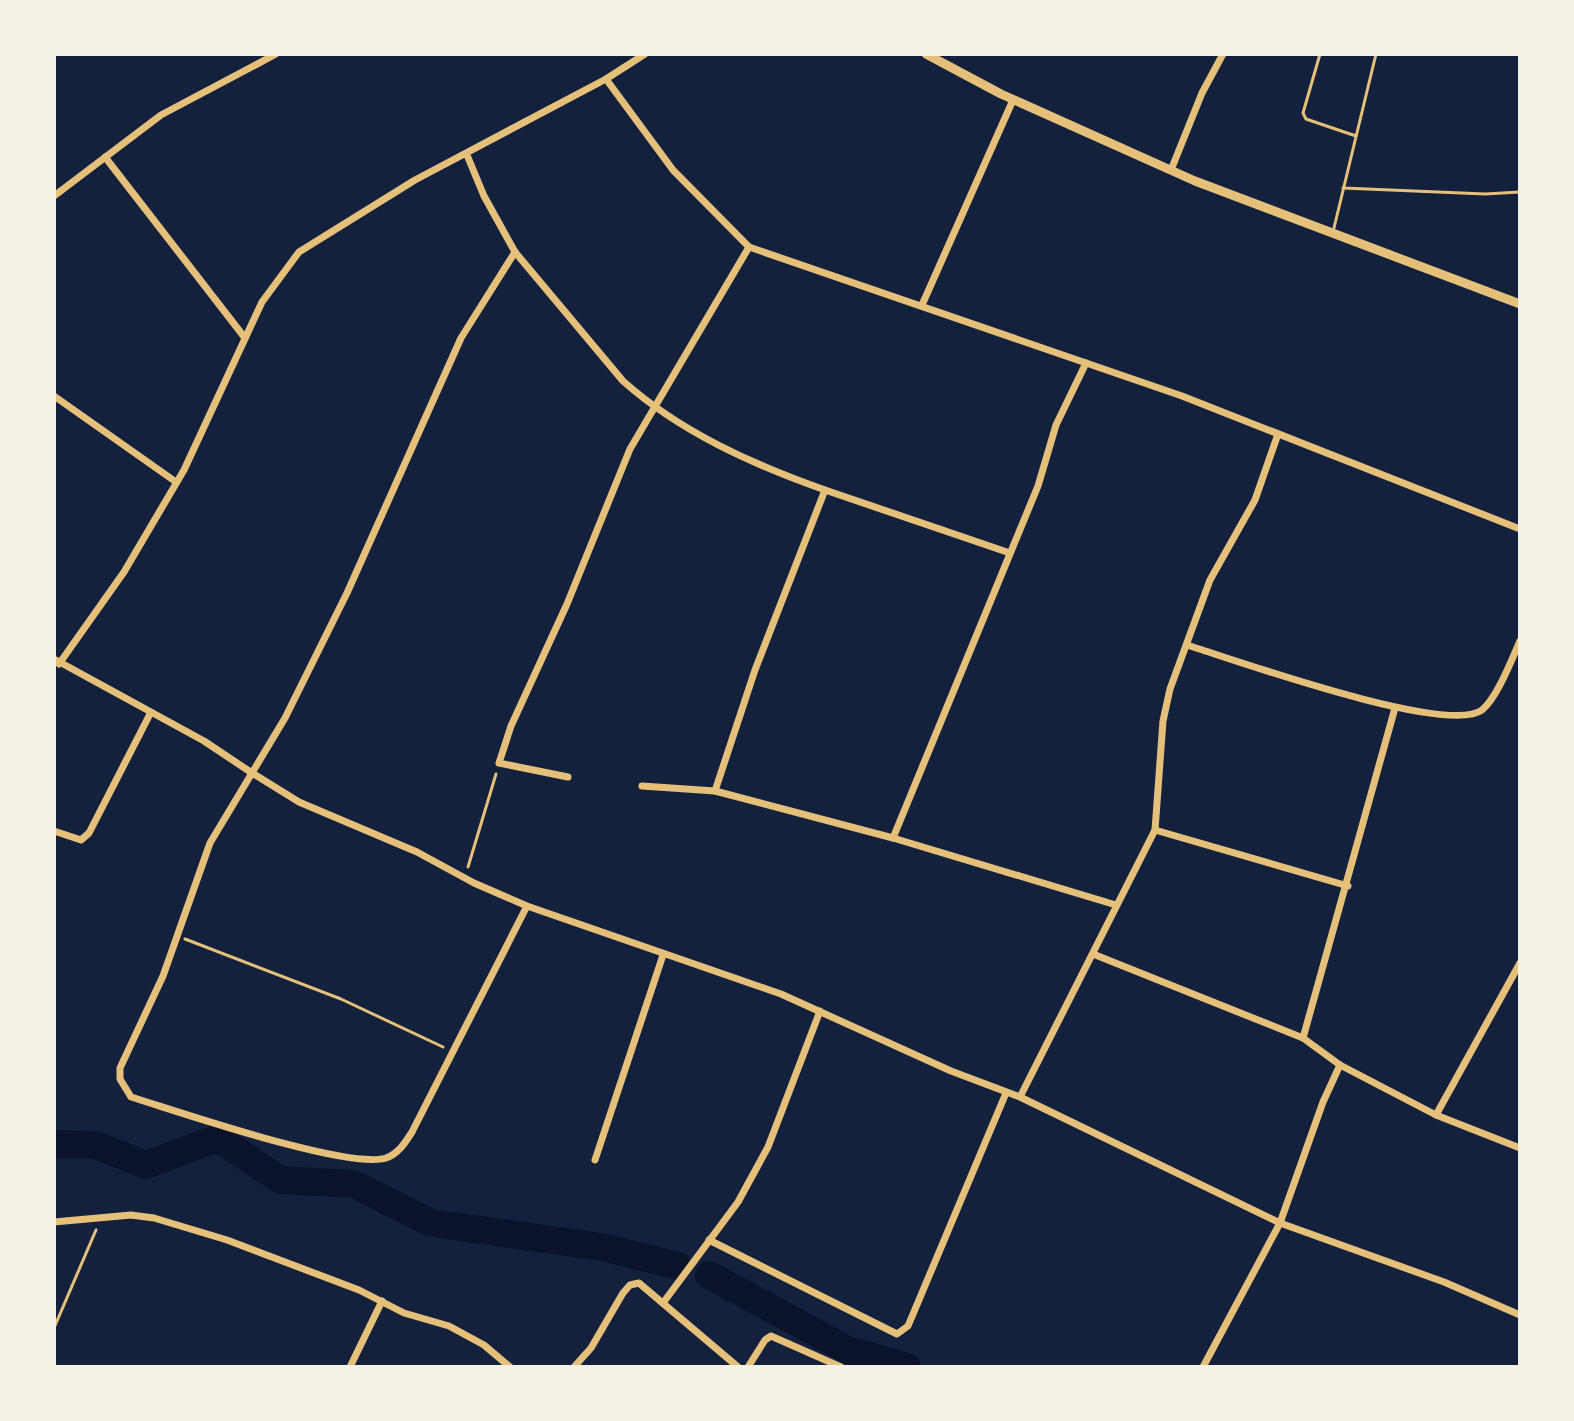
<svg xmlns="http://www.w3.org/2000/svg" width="1574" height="1421" font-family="'Work Sans',sans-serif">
<rect width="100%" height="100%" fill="#14213d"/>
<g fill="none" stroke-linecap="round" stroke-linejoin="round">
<g stroke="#0b132b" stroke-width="28">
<path d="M54 1144 96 1145 146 1165 218 1138 280 1180 354 1184 431 1223 602 1247 678 1266"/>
<path d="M709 1275 848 1350 907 1367"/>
</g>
<g stroke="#e5c07b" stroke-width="3">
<path d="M468 867 496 774"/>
<path d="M185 939 341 999 443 1047"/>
<path d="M54 1328 96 1230"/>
</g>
<g stroke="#e5c07b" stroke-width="3">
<path d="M1320 54 1303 113 1306 119 1356 136"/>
<path d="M1343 188 1485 194 1520 192"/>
<path d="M1333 232 1376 54"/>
</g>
<g stroke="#e5c07b" stroke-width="7">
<path d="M606 79 673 170 749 247 1182 396 1520 529"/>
<path d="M467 155 484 196 515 252 623 381C680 432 754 465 825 490"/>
<path d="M105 157 245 338"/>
<path d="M1171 170 1202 93 1223 54"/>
<path d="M54 196 161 115 276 54"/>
<path d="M922 305 1013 100"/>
<path d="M54 396 176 482"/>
<path d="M1187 645C1235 660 1448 736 1482 710 1497 698 1512 659 1520 641"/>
<path d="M54 659 204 741 252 773 285 718 347 593 461 338 515 252"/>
<path d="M59 664 124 572 184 470 262 302 299 252 415 180 606 79 645 54"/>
<path d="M568 777 499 763 511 726 567 604 630 449 749 247"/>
<path d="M642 786 715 791 893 838 1116 905"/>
<path d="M715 791 755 670 825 490 1007 552"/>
<path d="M1155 830 1348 886"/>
<path d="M54 831 81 840 89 833 150 714"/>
<path d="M893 838 1038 486 1056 425 1086 363"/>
<path d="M527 906 412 1132C405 1143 398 1154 386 1158 348 1170 177 1111 131 1097L120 1079V1068L163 976 210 843 252 773 299 802 417 852 474 883 527 906 781 994 951 1071 1020 1097 1280 1223 1444 1282 1520 1315"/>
<path d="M1093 954 1303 1038 1340 1065 1436 1115 1520 1148"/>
<path d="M1303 1038 1395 708"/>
<path d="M1020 1097 1155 830 1163 721 1170 689 1210 580 1255 500 1278 434"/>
<path d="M1436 1115 1520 963"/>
<path d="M595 1160 663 955"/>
<path d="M54 1222 131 1215 154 1218 227 1240 359 1290 404 1313 449 1326 484 1345 510 1367"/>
<path d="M709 1240 897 1334 908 1326 1006 1093"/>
<path d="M663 1303 738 1202 768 1147 820 1011"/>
<path d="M350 1367 382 1301"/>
<path d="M574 1367 591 1348 623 1293 630 1285 639 1283 738 1367"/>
<path d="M748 1367 765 1340 771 1336 841 1367"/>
<path d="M1203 1367 1280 1223 1323 1102 1340 1065"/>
</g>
<path stroke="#e5c07b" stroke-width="9" d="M926 54 1001 94 1195 181 1520 304"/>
</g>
<rect width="1574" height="1421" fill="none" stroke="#f6f1e7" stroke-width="112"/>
</svg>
